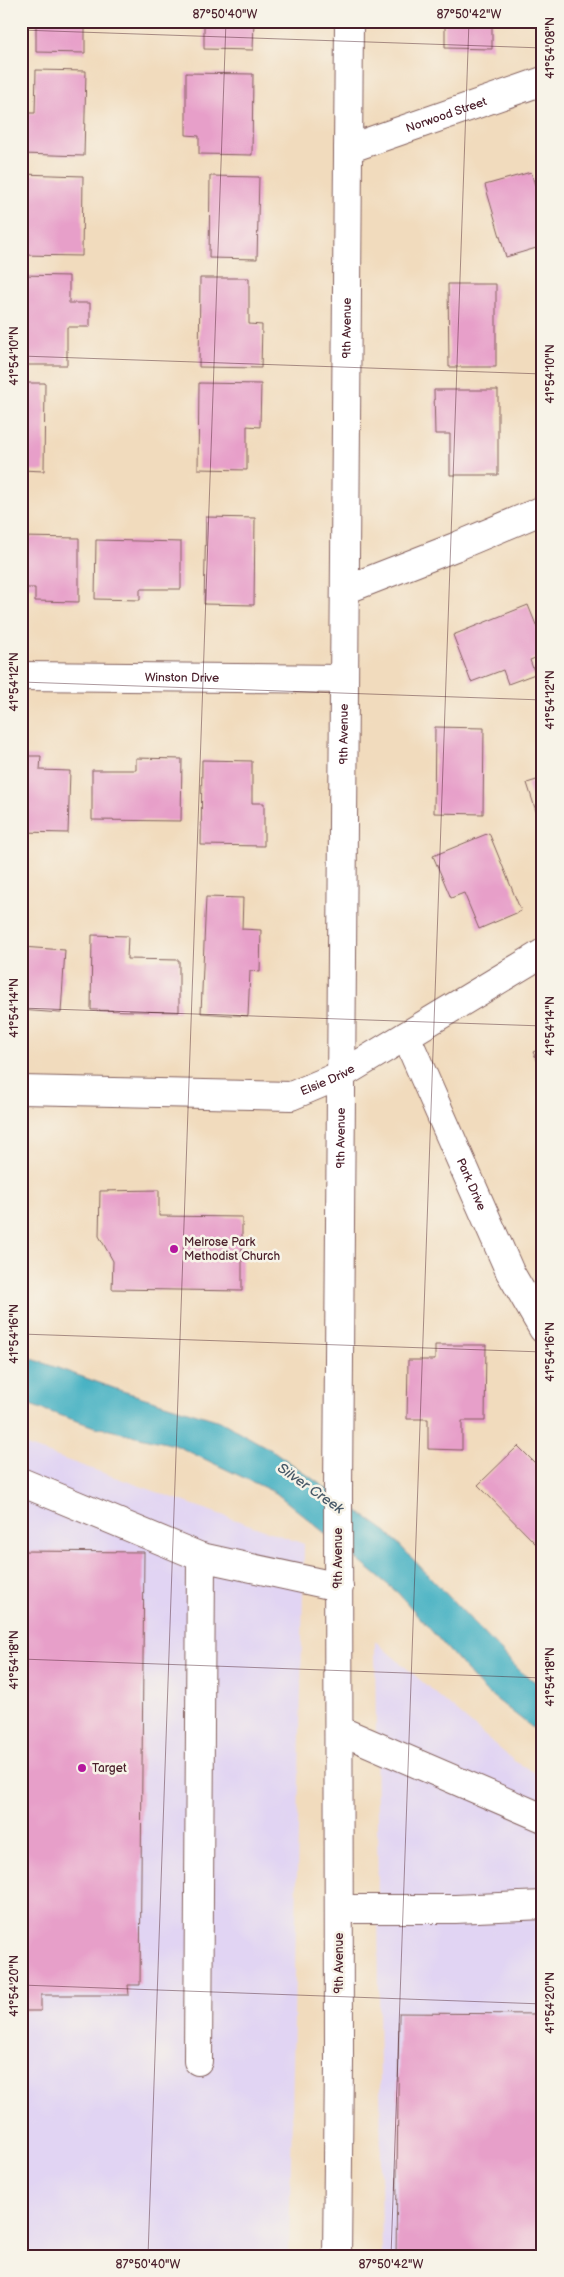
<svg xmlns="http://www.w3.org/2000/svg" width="564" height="2277" font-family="'Balsamiq Sans',sans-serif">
<rect width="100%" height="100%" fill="#f7f3e8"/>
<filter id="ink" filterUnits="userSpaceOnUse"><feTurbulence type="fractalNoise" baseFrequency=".02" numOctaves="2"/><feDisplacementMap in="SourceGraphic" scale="10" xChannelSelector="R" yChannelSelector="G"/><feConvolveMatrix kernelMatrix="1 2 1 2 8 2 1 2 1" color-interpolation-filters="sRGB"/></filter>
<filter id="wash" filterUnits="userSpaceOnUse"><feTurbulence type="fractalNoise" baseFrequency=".0096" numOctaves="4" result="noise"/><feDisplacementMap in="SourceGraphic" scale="20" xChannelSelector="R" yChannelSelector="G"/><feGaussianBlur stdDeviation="1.12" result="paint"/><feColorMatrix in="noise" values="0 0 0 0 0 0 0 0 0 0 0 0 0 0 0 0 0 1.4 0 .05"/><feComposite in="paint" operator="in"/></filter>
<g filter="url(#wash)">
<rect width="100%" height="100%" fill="#f1dbbd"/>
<g fill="#e1d4f3">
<path d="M21 1444 304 1544 289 2256H21Z"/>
<path d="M375 1641 514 1761 543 1777V2256H382Z"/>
</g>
<path fill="#45b1c3" stroke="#486877" d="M21 1355 119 1390 220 1421 275 1452 387 1532 521 1672 543 1687V1736L483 1689 398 1593 276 1493 175 1445 92 1426 21 1402Z"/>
<g id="blocks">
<g fill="#e79fc9">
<path d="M36 21H85V53L36 52Z"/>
<path d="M204 21H254L253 50 204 49Z"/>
<path d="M445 21H492V49L445 48Z"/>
<path d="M36 70 86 71 84 156 22 154V113H35Z"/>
<path d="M186 73 253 74 252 155 199 154V136L186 135Z"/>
<path d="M531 172 535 185 543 183V246L506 257 485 185Z"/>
<path d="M22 174 83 176 82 256 21 255Z"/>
<path d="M210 176 259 177 257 259 209 258Z"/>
<path d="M21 275 69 276V303H90V327H67V365H21Z"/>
<path d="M200 278H249V324L262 325 261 368 199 367Z"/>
<path d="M448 284H496V367H449Z"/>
<path d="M21 383H45L44 471 21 470Z"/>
<path d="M199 383 261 384 260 427 247 426V470L198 469Z"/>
<path d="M434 390H498V475H450V434H435Z"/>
<path d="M206 517 255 518 254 605 204 604Z"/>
<path d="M21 537 79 538V602L35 601V588H21Z"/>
<path d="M96 540 181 542V589H140V600L95 599Z"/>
<path d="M528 605 543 642V655L530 660 535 674 508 684 503 670 471 682 453 635Z"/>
<path d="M435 727 484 728 483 814 434 813Z"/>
<path d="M21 756H41L40 770 70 771 68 833 21 832Z"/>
<path d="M136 758 182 759 181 821 92 820V770H136Z"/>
<path d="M202 760 252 761V803H264V846L201 845Z"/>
<path d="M543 778V830H542L527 783Z"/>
<path d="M489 833 521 911 479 929 464 893 451 898 433 856Z"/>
<path d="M206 897 243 898 242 929 261 930 260 972 250 971 248 1016 201 1013Z"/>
<path d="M92 935 128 936 127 959 179 960V1012L91 1010Z"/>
<path d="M21 947 65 950 61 1013 21 1010Z"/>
<path d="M543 1048V1072L533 1052Z"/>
<path d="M159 1190V1216L242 1217V1291L112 1289 113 1261 99 1236 100 1191Z"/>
<path d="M435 1345H486L485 1421H462V1450L428 1449V1419H407L408 1360H435Z"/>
<path d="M518 1446 543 1471V1482L540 1485 543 1488V1541L538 1546 478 1485Z"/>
<path d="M21 1551 144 1552 140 1985H128L129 1995H41V2011H21Z"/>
<path d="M399 2013 543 2014V2256H396Z"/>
</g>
</g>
</g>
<g filter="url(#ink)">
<use href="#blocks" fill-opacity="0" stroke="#84615e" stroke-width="1"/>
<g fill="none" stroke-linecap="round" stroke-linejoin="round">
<defs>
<g id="minor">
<path id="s1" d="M348 149 543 81"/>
<path d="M345 590 455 547 543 510"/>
<path id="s2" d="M21 676 344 679"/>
<path id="s3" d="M406 1036 510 1272 543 1329"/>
<path id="s4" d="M21 1090 291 1096 341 1075 543 953"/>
<path d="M21 1482 201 1557"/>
<path d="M339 1730 543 1818"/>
<path d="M339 1909H455L543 1905"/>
<path d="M198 2061 201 1557 339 1587"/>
<path id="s5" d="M337 2256 339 2062 338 1492 349 21"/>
</g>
</defs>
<use href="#minor" stroke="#84615e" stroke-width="30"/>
<use href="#minor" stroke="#fff" stroke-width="28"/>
</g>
</g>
<path fill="none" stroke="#4a1f2b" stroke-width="1" stroke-opacity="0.45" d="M21 30 543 48M21 356 543 374M21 682 543 700M21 1008 543 1026M21 1334 543 1352M21 1659 543 1678M21 1985 543 2004M148 2256 226 21M391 2256 469 21"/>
<g fill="#b5179e" stroke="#f7f3e8" stroke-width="2">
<circle cx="174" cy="1249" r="5"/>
<circle cx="82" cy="1768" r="5"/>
</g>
<g text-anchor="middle" stroke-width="5" stroke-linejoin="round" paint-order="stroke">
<g font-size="12" fill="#4a1f2b" stroke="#f7f3e8">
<text dy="4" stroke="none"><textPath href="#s1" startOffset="104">Norwood Street</textPath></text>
<text dy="4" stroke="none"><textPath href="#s5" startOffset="1928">9th Avenue</textPath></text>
<text dy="4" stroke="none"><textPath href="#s2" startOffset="161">Winston Drive</textPath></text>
<text dy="4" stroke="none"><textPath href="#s5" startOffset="1522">9th Avenue</textPath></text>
<text dy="4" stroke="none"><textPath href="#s4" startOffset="310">Elsie Drive</textPath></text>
<text dy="4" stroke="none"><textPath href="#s5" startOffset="1118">9th Avenue</textPath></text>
<text dy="4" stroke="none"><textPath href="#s3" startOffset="162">Park Drive</textPath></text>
<text transform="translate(338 1558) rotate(-90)" y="4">9th Avenue</text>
<text transform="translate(339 1963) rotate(-90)" y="4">9th Avenue</text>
</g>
<g font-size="12" fill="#4a1f2b" stroke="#f7f3e8" text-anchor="start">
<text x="184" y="1246">Melrose Park<tspan x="184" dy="14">Methodist Church</tspan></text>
<text x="92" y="1772">Target</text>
</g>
<g font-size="14" font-style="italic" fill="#485968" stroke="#f7f3e8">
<text transform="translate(311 1488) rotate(35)" y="5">Silver Creek</text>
</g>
</g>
<rect width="564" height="2277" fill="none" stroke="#f7f3e8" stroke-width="55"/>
<rect x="28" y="28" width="508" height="2222" fill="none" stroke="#4a1f2b" stroke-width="2"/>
<g font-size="12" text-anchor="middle" fill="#4a1f2b">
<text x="225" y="18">87°50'40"W</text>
<text x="469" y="18">87°50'42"W</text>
<text transform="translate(550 48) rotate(-90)" y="4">41°54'08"N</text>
<text transform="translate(14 356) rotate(-90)" y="4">41°54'10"N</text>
<text transform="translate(550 374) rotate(-90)" y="4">41°54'10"N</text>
<text transform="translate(14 682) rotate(-90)" y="4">41°54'12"N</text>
<text transform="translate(550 700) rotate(-90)" y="4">41°54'12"N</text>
<text transform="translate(14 1008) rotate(-90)" y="4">41°54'14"N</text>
<text transform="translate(550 1026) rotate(-90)" y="4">41°54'14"N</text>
<text transform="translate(14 1334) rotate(-90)" y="4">41°54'16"N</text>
<text transform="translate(550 1352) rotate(-90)" y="4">41°54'16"N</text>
<text transform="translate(14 1660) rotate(-90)" y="4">41°54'18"N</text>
<text transform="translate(550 1677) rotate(-90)" y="4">41°54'18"N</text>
<text transform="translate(14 1986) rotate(-90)" y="4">41°54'20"N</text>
<text transform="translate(550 2003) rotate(-90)" y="4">41°54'20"N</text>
<text x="148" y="2268">87°50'40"W</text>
<text x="391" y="2268">87°50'42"W</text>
</g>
</svg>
